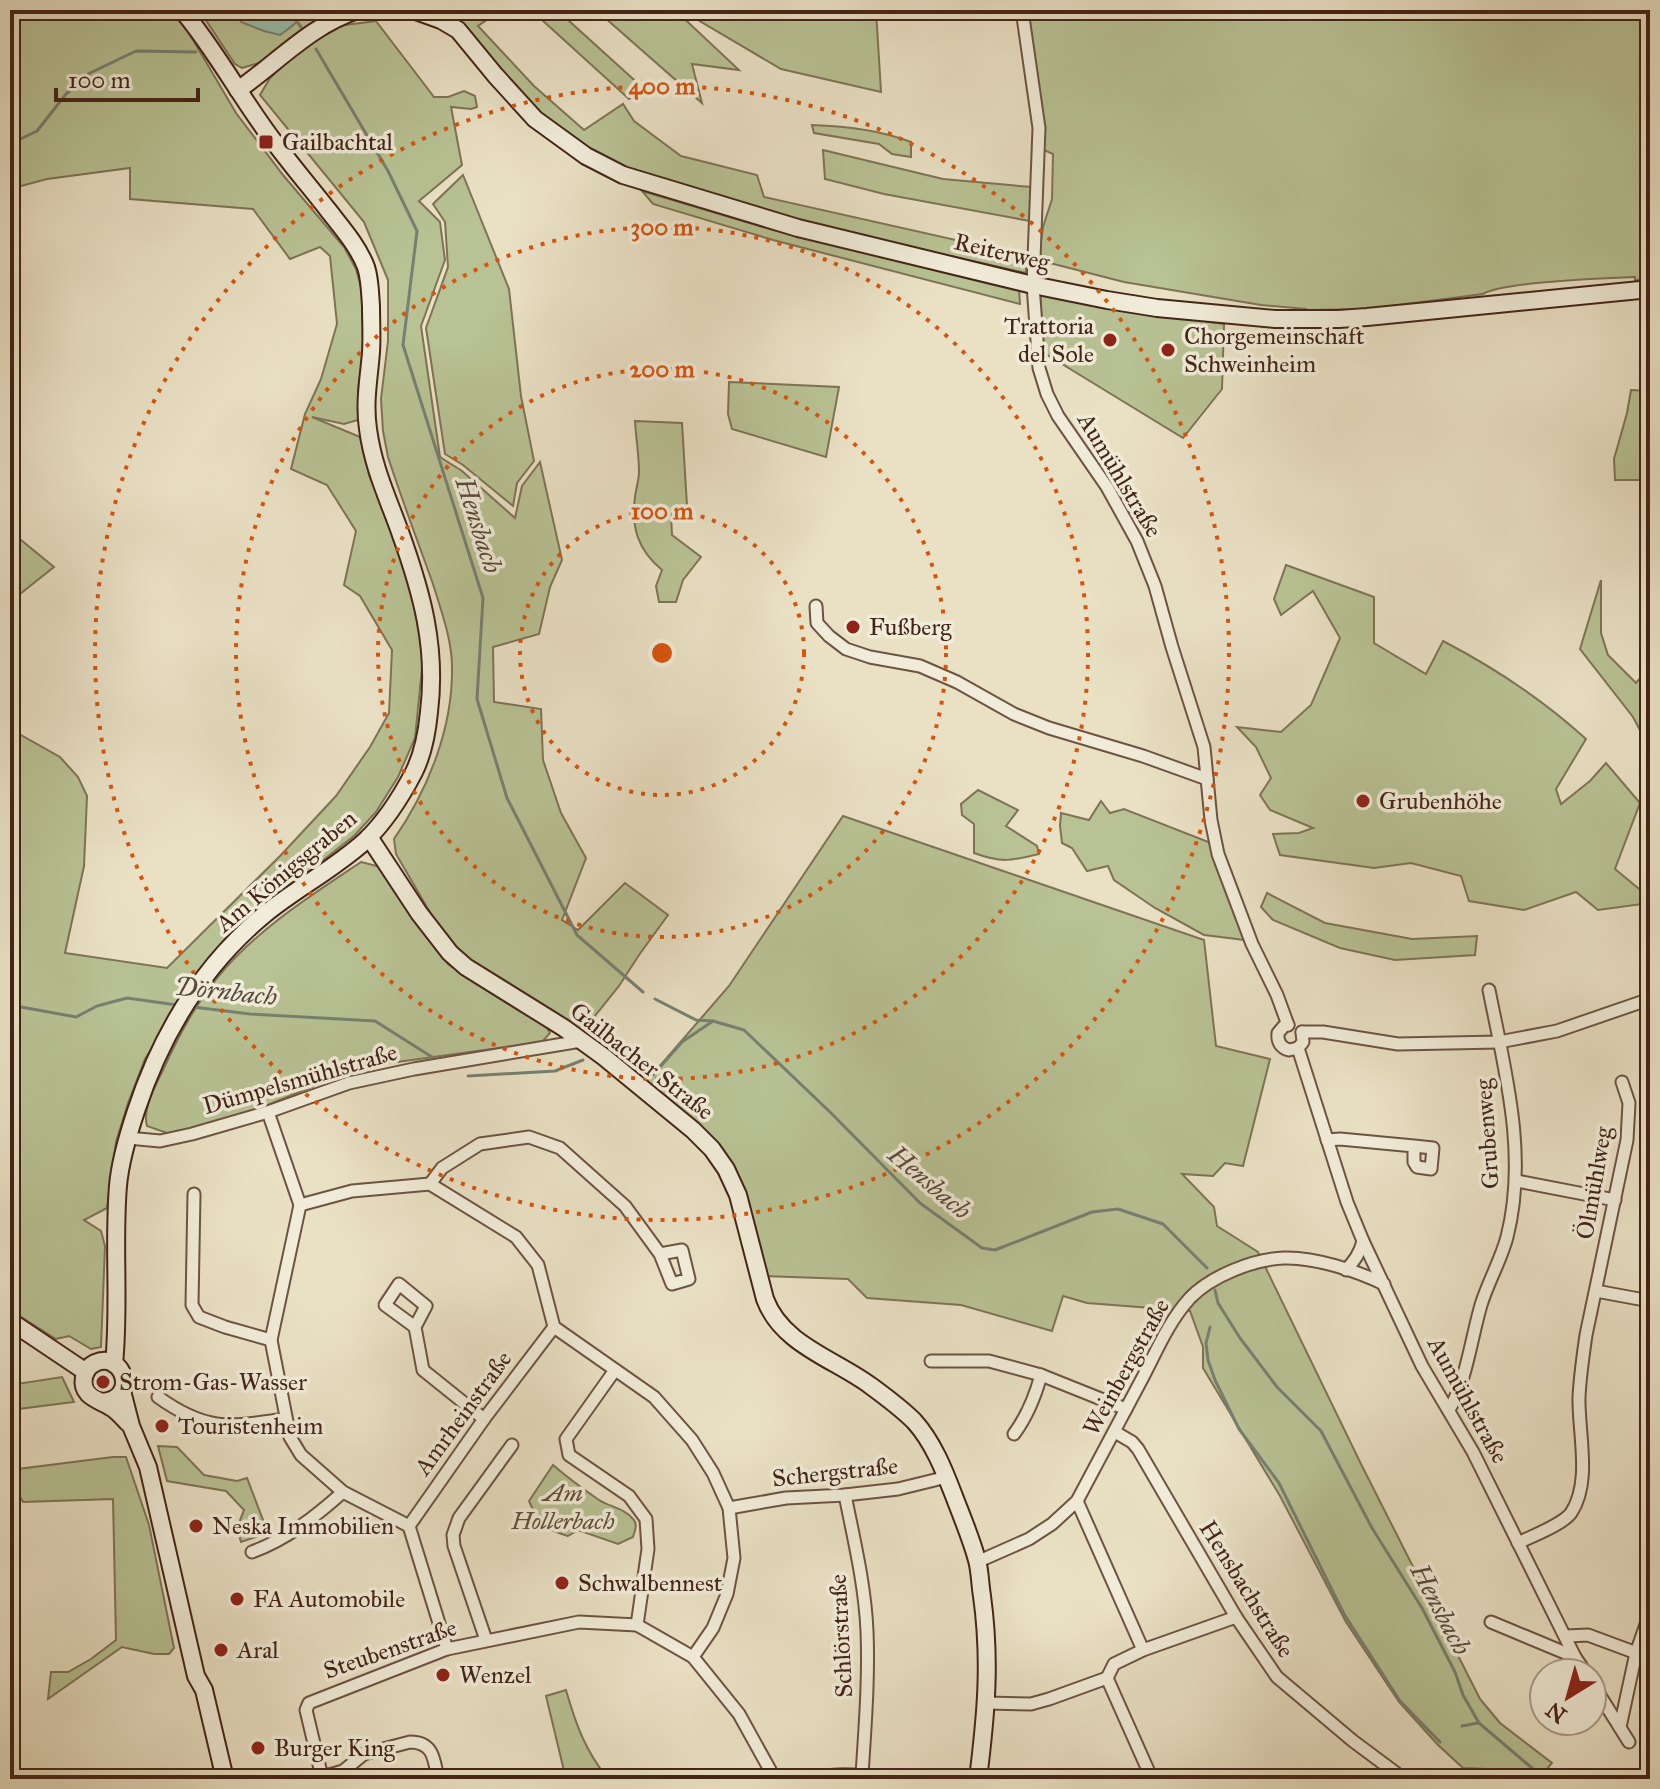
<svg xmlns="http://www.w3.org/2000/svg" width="1660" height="1789" font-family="'IM FELL Great Primer',serif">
<rect width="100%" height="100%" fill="#eae1c5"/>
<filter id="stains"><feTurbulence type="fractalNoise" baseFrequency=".0025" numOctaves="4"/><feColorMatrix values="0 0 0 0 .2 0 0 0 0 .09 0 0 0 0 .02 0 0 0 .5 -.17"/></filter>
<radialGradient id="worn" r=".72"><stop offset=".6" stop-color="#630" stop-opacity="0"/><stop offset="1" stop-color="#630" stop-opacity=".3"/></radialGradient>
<g fill="#b8c294" stroke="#7e7356" stroke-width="2">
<path d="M10 10H172L189 33 236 113 283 175 344 247 356 269 363 295 365 342 358 389V420L344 424 312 417 360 437 369 475 393 532 414 604 423 658 415 738 398 777 376 812 355 835 259 911 190 986 145 1059 128 1103 116 1142 107 1208 84 1220 101 1231 105 1246 101 1347 91 1349 69 1336 56 1339 10 1310V729L60 757 78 777 87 796 84 866 65 953 167 968 281 855 336 796 370 747 389 713 392 650 360 596 344 585 356 531 327 485 291 469 305 414 321 379 337 324 330 256 320 247 290 259 253 209 130 199V168L47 179 10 189Z"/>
<path d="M199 10H331L259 63 242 68 235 64Z"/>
<path d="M436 10H501L478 26 534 86 584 130 623 104 634 121 681 156 757 175 764 197 1027 256 1026 273 804 223 631 172 587 148 541 114 488 60 449 15Z"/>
<path d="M531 10H557L643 88 629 99Z"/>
<path d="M596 10H675L739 70 692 64 702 103Z"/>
<path d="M681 10H876L881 92 781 69Z"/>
<path d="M1027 10H1650V279L1635 280V277C1608 278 1501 282 1483 294L1368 309 1306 310V309L1261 305 1124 282 1038 260 1043 227 1052 199 1053 154 1044 150Z"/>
<path d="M376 21 434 97H448L464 91 475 96 477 107 471 109 451 107 462 165 419 201 440 222 445 260 421 326 440 457 462 471 515 518 522 486 540 462 562 560 550 587 539 634 493 647 494 702 541 709 543 760 561 813 586 858 562 920 578 930 625 883 668 915 639 955 619 986 582 1032 554 1011 475 964 454 947 432 916 396 854 394 839C428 790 453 728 452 667 452 640 441 610 433 584 418 542 402 500 388 457L383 431 381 399 388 341V280L364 222 260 95 270 78 285 63 317 38 337 26Z"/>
<path d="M812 125C846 126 880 130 911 142V157L892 154 879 144 814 133Z"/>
<path d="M823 150 943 179 1031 187 1030 221 884 194 825 179Z"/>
<path d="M463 175 509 289 521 396 534 461 517 483 513 506 463 465 445 454 426 328 448 267 445 222 433 204Z"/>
<path d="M642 191 770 229 1019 289 1020 304 773 240 653 204Z"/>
<path d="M1040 292 1108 307 1224 324 1222 389 1183 438 1044 353Z"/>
<path d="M729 382 839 387 826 457 732 429 728 414Z"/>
<path d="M1631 390 1650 391V480H1615L1614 459 1627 413Z"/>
<path d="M635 421 682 423 687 506 671 514 672 535 701 557 683 580 676 602H659L656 586 662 570C638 550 631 528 635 497 636 488 639 480 639 472 639 455 636 438 635 421Z"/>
<path d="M10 531 54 567 10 602Z"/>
<path d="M1286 565 1374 597V643L1426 674 1443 641C1495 668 1543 700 1586 739L1556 789 1561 804 1590 781 1606 763 1640 803 1615 869 1650 898V903L1598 910 1576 892 1524 910 1469 901 1461 876 1411 863 1374 868 1280 855 1273 834 1299 833 1313 828 1270 810 1260 795 1271 778 1256 747 1237 727 1281 732 1311 705 1340 638 1313 591 1281 615 1274 599Z"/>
<path d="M1601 580V633L1608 655 1636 683 1648 669H1650V749L1633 717 1580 649Z"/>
<path d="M978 790 1018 810 1006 826 1037 846 1039 854C1011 861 1001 863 974 853V824L962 815 961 804Z"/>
<path d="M1101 801 1110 813 1124 809 1211 843 1245 940 1204 935 1155 908 1114 880 1108 866 1087 871 1072 848 1062 843 1060 826 1061 813 1089 820Z"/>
<path d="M843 816 1204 940 1216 1046 1270 1059 1243 1166 1225 1163 1213 1176 1182 1174 1214 1207 1217 1226 1258 1252 1361 1464 1480 1699 1500 1723 1552 1763 1539 1779H1506L1486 1769 1463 1768 1438 1745 1399 1702 1346 1622 1280 1496 1203 1368V1347L1190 1311 1087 1303 1063 1296 1052 1331 961 1305 867 1298 848 1279 763 1276 742 1195 645 1083 729 986Z"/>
<path d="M361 862 381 867 412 916 448 964 494 995 543 1021 550 1033 542 1042 361 1067 250 1112 190 1132 167 1133 147 1126C142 1108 156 1085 164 1068 178 1037 195 1005 217 978 256 930 310 896 361 862Z"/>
<path d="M1267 893 1325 923 1412 939 1477 936 1475 955 1395 960 1340 948 1273 920 1261 907Z"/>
<path d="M62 1377 74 1402 10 1410V1385Z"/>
<path d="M158 1446 177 1447 204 1475 237 1481 247 1478 268 1533 241 1542 237 1528 244 1510 226 1491 167 1481Z"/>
<path d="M113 1457H126L149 1525 174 1648 169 1654H154L122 1647 48 1699 51 1672H68L91 1659 116 1640 113 1499 23 1502 10 1479V1470Z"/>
<path d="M553 1465C567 1477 583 1489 599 1500 610 1507 624 1508 633 1519 638 1524 635 1530 633 1537L618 1544 578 1530 568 1536C543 1529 539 1524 529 1501Z"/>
<path d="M566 1690C576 1725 585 1750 608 1779H566L546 1696Z"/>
</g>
<path fill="#99beaf" stroke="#778072" stroke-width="2" d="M236 10H303C301 22 289 28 280 35L264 31 241 22Z"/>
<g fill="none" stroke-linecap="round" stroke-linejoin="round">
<g stroke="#778072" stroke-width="3">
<path d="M295 19 301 27"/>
<path d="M316 49 388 171 417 231 403 345 483 598 477 699 507 798 577 935 643 992"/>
<path d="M10 144 37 131 66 94 90 73 136 51 196 52"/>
<path d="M655 999 696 1020 713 1021 744 1030 831 1113 920 1203 982 1248 995 1250 1092 1212 1118 1209 1163 1224 1207 1268"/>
<path d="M10 1005 76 1017 97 1006 127 998 177 1005"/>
<path d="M193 1007 250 1014 375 1021 432 1057"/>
<path d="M468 1076 555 1071 583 1060"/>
<path d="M643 1076 653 1075 682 1042 713 1021"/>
<path d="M1215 1290 1218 1303 1240 1338 1277 1387 1321 1431 1372 1528 1422 1608 1455 1672 1463 1695 1479 1723 1539 1774"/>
<path d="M1210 1327 1206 1343 1208 1360 1215 1380 1239 1429 1279 1483 1344 1614 1400 1701 1440 1742"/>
<path d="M1462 1726 1478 1723"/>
</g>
<defs>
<g id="street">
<path d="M1022 10 1039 128 1033 285 1039 368 1047 394 1058 416 1107 487 1137 541 1155 586 1172 647 1204 747 1211 820 1218 854 1252 944 1277 995 1288 1025"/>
<path d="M816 606 817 623 829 636 846 649 870 657 920 666 957 682 1014 714 1049 728 1143 756 1207 779"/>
<path d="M1288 1025 1284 1026 1278 1033C1277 1042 1281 1048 1289 1050L1298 1048"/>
<path d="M1302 1032 1303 1042 1298 1048 1347 1202 1363 1241 1422 1366 1473 1452 1575 1657 1586 1673"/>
<path d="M1302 1032H1323L1398 1044 1499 1042 1557 1031 1650 999"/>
<path d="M268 1112 300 1205 271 1340 290 1437 301 1455 343 1492 409 1526 447 1649"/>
<path d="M128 1138 160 1141 192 1134 268 1112 349 1083 414 1069 581 1041"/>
<path d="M1327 1140 1340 1139 1414 1146V1162L1417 1167 1431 1169 1433 1148 1414 1146"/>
<path d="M1517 1181 1615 1200"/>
<path d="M430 1184 442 1168 480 1144 529 1137 560 1148 625 1206 660 1254 672 1284 689 1279 682 1250 660 1254"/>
<path d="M194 1194 192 1305 199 1317 225 1327 271 1340"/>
<path d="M300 1205 352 1191 430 1184 516 1237 538 1265 554 1327 654 1397 692 1440 713 1473 729 1508 734 1558 727 1594 713 1628 693 1657"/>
<path d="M1346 1270C1355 1260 1360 1253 1363 1241"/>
<path d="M1596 1291 1650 1301"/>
<path d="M415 1327 426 1306 399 1284 385 1305 415 1327 423 1370 484 1419"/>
<path d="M931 1361H989L1041 1375 1126 1409"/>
<path d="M615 1370 566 1439 569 1455 629 1496 646 1519 648 1549 637 1625"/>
<path d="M158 1397C207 1432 229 1427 285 1419"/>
<path d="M1449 1410C1467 1379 1471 1339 1481 1305 1488 1282 1501 1260 1507 1237 1528 1155 1505 1071 1489 990"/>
<path d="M1115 1432 1132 1442 1138 1449 1236 1617 1277 1677 1353 1741 1404 1779"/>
<path d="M1014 1434C1028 1415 1035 1397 1041 1375"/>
<path d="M845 1495C854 1540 865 1585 867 1631 869 1679 865 1727 862 1775"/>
<path d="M1077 1501 1143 1650"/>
<path d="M729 1508 786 1498 845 1495 898 1489 947 1477"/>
<path d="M409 1526 484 1419 554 1327"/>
<path d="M1518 1543C1532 1536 1562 1525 1571 1513 1592 1482 1578 1432 1579 1397 1580 1376 1583 1356 1586 1335L1627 1140 1629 1103 1622 1082"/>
<path d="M252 1552C287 1539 315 1517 343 1492"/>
<path d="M977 1562 1029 1539 1052 1524 1077 1501C1099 1460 1121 1418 1143 1377 1157 1350 1169 1321 1190 1298 1211 1276 1254 1259 1284 1258 1315 1257 1357 1271 1384 1284"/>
<path d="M1491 1622 1575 1657"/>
<path d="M1566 1636 1588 1635 1650 1658"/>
<path d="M486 1640 454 1546 453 1535 459 1518 512 1445"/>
<path d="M1107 1678 1152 1779"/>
<path d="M1592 1683 1629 1742"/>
<path d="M987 1703 1031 1704 1049 1699 1107 1678 1114 1664 1143 1650 1236 1617"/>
<path d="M1620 1727 1636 1653 1650 1613"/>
<path d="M1647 1758 1650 1761"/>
<path d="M322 1777 306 1710 309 1703 447 1649 579 1622 637 1625 693 1657 739 1714 775 1779"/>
<path d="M300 1779 322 1777 343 1771 364 1754 410 1742C434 1742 434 1760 438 1779"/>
<path d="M810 1779C832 1774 855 1773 877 1779"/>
<path d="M1630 1779V1778"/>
</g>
<g id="secondary">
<path d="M413 10 441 20 458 30 495 75 535 119 586 156 623 175 798 228 1033 285 1107 300 1157 308 1275 319H1339L1367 317 1650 289"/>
<path d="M238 90C278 62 311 25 358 10"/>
<path d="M369 837 419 913 450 953 466 967 564 1028 604 1057 693 1130 712 1149 726 1169 738 1195 765 1299C782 1345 835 1359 871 1386 886 1397 901 1408 914 1421 933 1442 944 1470 954 1496 962 1517 971 1538 977 1560 980 1571 980 1584 982 1596 991 1661 986 1715 978 1779"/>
<path d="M10 1321 86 1372"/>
<path d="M114 1364C120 1305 113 1245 118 1186 120 1161 128 1135 136 1111 161 1035 203 965 265 914 297 888 334 869 365 841 386 821 401 797 414 772 423 754 427 733 429 712 437 647 422 593 400 532 387 496 373 467 368 429 364 402 369 378 371 352 372 337 371 321 371 306 370 293 370 279 366 267 358 246 342 228 328 210 310 187 292 166 275 143 242 100 217 52 182 10"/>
<path d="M122 1391 131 1426 148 1467 196 1676 204 1690 225 1779"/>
<path d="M102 1402C140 1399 123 1350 95 1363 89 1366 85 1371 84 1377 80 1399 103 1400 115 1410 120 1414 124 1419 128 1423"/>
</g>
</defs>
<use href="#street" stroke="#6d5342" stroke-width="15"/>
<use href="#secondary" stroke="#432417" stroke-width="20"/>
<use href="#street" stroke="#f1ecd9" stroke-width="11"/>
<use href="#secondary" stroke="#f1ecd9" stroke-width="16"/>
</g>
<g fill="none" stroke="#d8540d" stroke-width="4" stroke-dasharray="4 8">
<circle cx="662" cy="653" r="142"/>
<circle cx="662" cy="653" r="284"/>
<circle cx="662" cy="653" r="426"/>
<circle cx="662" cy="653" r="567"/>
</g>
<g fill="#8f2418" stroke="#f1ecd9" stroke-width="3">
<rect x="258" y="134" width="16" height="16" rx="4"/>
<circle cx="1110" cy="340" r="8"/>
<circle cx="1168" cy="350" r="8"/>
<circle cx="853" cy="627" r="8"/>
<circle cx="1363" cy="801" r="8"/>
<circle cx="103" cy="1382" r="8"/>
<circle cx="162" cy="1426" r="8"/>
<circle cx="196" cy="1526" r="8"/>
<circle cx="562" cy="1583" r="8"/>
<circle cx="237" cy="1599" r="8"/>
<circle cx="221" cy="1650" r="8"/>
<circle cx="443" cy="1675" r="8"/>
<circle cx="258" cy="1748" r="8"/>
</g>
<g text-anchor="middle" stroke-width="7" stroke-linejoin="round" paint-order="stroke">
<g font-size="24" fill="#432417" stroke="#f1ecd9" text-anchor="start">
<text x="282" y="150">Gailbachtal</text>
<text x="1094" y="334" text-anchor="end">Trattoria<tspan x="1094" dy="28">del Sole</tspan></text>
<text x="1184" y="344">Chorgemeinschaft<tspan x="1184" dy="28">Schweinheim</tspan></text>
<text x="869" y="635">Fußberg</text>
<text x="1379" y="809">Grubenhöhe</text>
<text x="119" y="1390">Strom-Gas-Wasser</text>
<text x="178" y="1434">Touristenheim</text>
<text x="212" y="1534">Neska Immobilien</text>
<text x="578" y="1591">Schwalbennest</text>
<text x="253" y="1607">FA Automobile</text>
<text x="237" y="1658">Aral</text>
<text x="459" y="1683">Wenzel</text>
<text x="274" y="1756">Burger King</text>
</g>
<g font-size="24" fill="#432417" stroke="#f1ecd9">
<text transform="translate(1002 252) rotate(13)" y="8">Reiterweg</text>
<text transform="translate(1120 475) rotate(59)" y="8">Aumühlstraße</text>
<text transform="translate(286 871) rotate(-40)" y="8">Am Königsgraben</text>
<text transform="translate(642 1061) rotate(38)" y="8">Gailbacher Straße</text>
<text transform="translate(300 1079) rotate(-16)" y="8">Dümpelsmühlstraße</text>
<text transform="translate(1487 1134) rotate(-94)" y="8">Grubenweg</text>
<text transform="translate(1594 1183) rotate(-80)" y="8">Ölmühlweg</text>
<text transform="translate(1126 1367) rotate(-61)" y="8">Weinbergstraße</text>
<text transform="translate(1468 1400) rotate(61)" y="8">Aumühlstraße</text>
<text transform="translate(463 1413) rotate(-54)" y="8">Amrheinstraße</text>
<text transform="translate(835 1472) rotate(-6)" y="8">Schergstraße</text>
<text transform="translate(1247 1589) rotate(58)" y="8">Hensbachstraße</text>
<text transform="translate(841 1636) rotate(-93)" y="8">Schlörstraße</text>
<text transform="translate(390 1649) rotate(-19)" y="8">Steubenstraße</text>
</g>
<g font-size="24" font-style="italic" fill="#604c36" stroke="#f1ecd9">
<text x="563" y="1501">Am<tspan x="563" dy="28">Hollerbach</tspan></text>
</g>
<g font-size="26" font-style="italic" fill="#584a3d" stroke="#f1ecd9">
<text transform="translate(479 525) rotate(72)" y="9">Hensbach</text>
<text transform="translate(226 991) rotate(6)" y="9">Dörnbach</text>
<text transform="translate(930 1182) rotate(40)" y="9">Hensbach</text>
<text transform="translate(1441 1609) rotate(62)" y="9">Hensbach</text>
</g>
</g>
<circle cx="662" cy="653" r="12" fill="#d8540d" stroke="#f1ecd9" stroke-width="4"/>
<g font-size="24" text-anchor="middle" font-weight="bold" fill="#d8540d" stroke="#f1ecd9" stroke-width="7" stroke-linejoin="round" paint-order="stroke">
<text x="662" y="94">400 m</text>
<text x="662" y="235">300 m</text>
<text x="662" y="377">200 m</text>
<text x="662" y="519">100 m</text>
</g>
<rect width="1660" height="1789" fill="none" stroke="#eae1c5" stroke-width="40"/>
<rect x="12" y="12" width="1636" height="1765" fill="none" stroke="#432417" stroke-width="4"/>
<rect x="20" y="20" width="1620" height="1749" fill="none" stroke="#432417" stroke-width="2"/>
<g transform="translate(1568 1697) rotate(217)"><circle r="38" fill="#f1ecd9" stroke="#ab9c8b" stroke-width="2"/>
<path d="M0-6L14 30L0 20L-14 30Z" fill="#8f2418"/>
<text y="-12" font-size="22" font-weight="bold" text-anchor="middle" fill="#432417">N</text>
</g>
<path d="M56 88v12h142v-12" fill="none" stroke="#432417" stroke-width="4"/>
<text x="68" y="88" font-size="24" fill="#432417" stroke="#f1ecd9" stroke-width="6" paint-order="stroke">100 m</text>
<rect width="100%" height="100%" filter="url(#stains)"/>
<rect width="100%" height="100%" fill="url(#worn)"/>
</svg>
